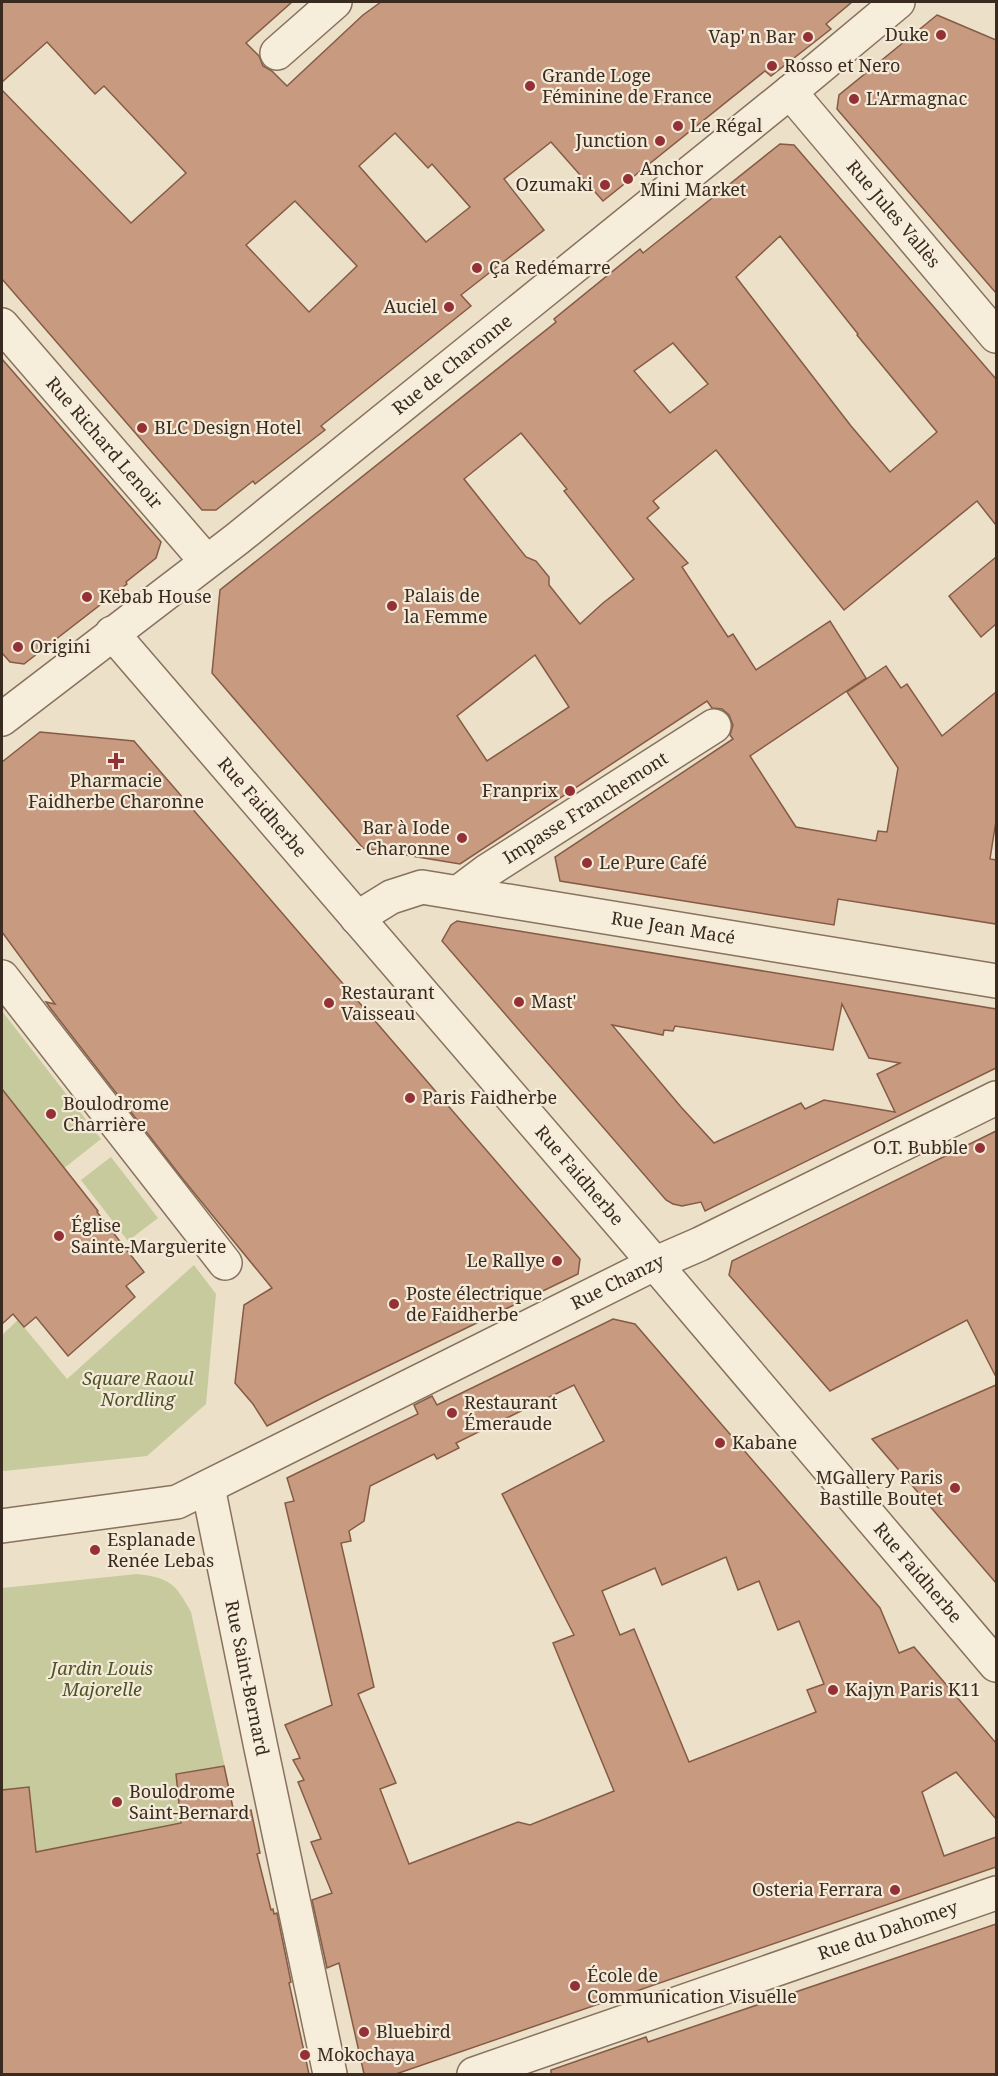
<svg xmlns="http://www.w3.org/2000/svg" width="998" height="2076" font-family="'Noto Serif',serif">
<rect width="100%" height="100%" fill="#ece0c8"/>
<g fill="#c7ca9c">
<path d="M2 1011 101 1139 63 1169 2 1089Z"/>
<path d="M111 1157 158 1218 128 1241 81 1180Z"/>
<path d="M194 1265 216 1294 206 1404 147 1456 4 1471 2 1469V1335L18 1320 67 1379Z"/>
<path d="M137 1574C170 1578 175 1583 191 1612L235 1813 41 1851V1856L2 1854V1588Z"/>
</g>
<g fill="#c89a80" stroke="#855b45" stroke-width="1.5" fill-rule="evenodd">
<path d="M2 2H292L246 43 259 56 263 66 272 71 287 86 363 15 381 2H852L826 24 831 29 771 76 765 71 603 201 551 142 504 179 544 230 461 295 471 306 321 426 325 430 255 484 253 481 216 510H202L2 279V90L131 223 186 173 104 86 95 94 47 42 2 82ZM395 133 428 168 432 164 470 207 426 242 359 166ZM295 201 357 266 309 312 246 245Z"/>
<path d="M937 15 996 40V293L837 109 839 95Z"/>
<path d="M780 144 794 145 996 379V525L977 501 844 610 716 450 653 501 659 508 647 518 688 563 682 567 728 637 733 634 756 670 830 621 866 678 750 756 796 827 876 841 878 831 887 832 898 768 847 692 886 666 901 688 907 684 942 736 996 692V821L990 859 996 860V924L838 899 834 925 560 881 555 857 733 739 730 735 733 725 729 715 722 709 712 708 707 701 460 864 363 848 212 673 220 590 556 322 554 319 640 249 643 253ZM780 236 858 334 857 335 937 432 890 472 851 426 736 277ZM673 343 708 384 670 413 634 371ZM521 433 567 489 564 491 634 579 603 603 580 624 549 585V577L536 561 526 557 464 479ZM535 655 569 707 487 761 457 716Z"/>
<path d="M2 359 161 542 156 558 126 582 127 584 24 664 10 662 2 653Z"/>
<path d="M996 557V624L981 637 949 596Z"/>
<path d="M40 732 134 741 580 1259 578 1274 326 1396 267 1426 253 1404 235 1383 244 1305 272 1288 182 1178 51 1009 46 1002 55 1004 2 932V762Z"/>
<path d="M457 921 996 1009V1068L705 1211 701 1202 682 1206 673 1204 666 1200 442 941 451 925ZM842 1004 869 1058 900 1063 877 1074 895 1112 824 1100 805 1109 801 1103 714 1143 681 1107 612 1025 663 1035 664 1030 673 1031 675 1026 833 1050Z"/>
<path d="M2 1089 98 1211 97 1212 144 1272 126 1286 135 1297 68 1356 36 1317 24 1327 13 1314 2 1324Z"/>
<path d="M996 1131V1377L967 1320 830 1391 729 1275 732 1261Z"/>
<path d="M613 1319 635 1324 880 1608 899 1653 914 1647 996 1743V1819L956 1772 922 1792 944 1856 996 1837V1867L396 2074H364L339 1963 327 1968 312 1900 332 1893 311 1842 321 1839 298 1782 304 1780 293 1760 300 1758 285 1725 332 1705 285 1503 294 1501 287 1478 418 1414 414 1405 432 1396 437 1405ZM574 1385 604 1441 502 1494 574 1635 553 1643 614 1791 530 1825 518 1822 409 1864 380 1789 396 1783 358 1694 374 1687 341 1543 351 1541 349 1531 364 1521 370 1486 434 1454 437 1459 459 1448 456 1443ZM726 1557 738 1590 759 1581 778 1630 799 1621 824 1684 807 1690 816 1712 689 1762 634 1629 620 1635 602 1591 655 1568 662 1585Z"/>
<path d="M996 1385V1583L872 1439Z"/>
<path d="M224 1766 234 1813 251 1810 260 1853 257 1854 271 1910 273 1909 274 1914 277 1913 291 1982 289 1983 309 2074H2V1790L29 1787 36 1852 181 1823 176 1774Z"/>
<path d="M996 1924V2074H551V2070L646 2037 648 2042Z"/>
</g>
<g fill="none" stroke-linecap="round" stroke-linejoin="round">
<defs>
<g id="minor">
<path d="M277 53 335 2"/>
<path id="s1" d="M790 92 996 336"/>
<path id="s2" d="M2 325 206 561"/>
<path id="s3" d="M112 633 633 1238 996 1665"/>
<path id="s4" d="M2 719 237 539 790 92 898 2"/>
<path id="s5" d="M459 892 487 871 714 726"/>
<path id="s6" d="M357 918 391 897 422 887 996 981"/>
<path d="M2 977 225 1263"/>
<path id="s7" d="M208 1487 261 1748 330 2074"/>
<path id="s8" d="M2 1526 177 1502 654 1264 700 1244 996 1098"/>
<path id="s9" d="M474 2074 996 1893"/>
</g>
</defs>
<use href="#minor" stroke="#87725e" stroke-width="36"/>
<use href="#minor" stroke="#f7eddb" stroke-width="33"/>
</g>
<g fill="#933136" stroke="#f4ead7" stroke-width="2">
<circle cx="941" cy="35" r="6"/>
<circle cx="808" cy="37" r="6"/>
<circle cx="772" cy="66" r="6"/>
<circle cx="530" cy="86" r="6"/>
<circle cx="854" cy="99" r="6"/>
<circle cx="678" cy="126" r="6"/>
<circle cx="660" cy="141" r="6"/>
<circle cx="628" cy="179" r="6"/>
<circle cx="605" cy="185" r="6"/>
<circle cx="477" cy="268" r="6"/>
<circle cx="449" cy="307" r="6"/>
<circle cx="142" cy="428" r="6"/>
<circle cx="87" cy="597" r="6"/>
<circle cx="392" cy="606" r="6"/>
<circle cx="18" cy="647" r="6"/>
<path d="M113 752h6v6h6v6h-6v6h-6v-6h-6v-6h6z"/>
<circle cx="570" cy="791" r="6"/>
<circle cx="462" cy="838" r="6"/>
<circle cx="587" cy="863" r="6"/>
<circle cx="519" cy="1002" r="6"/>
<circle cx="329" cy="1003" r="6"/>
<circle cx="410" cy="1098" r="6"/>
<circle cx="51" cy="1114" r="6"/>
<circle cx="980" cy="1148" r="6"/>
<circle cx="59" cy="1236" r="6"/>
<circle cx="557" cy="1261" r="6"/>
<circle cx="394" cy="1304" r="6"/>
<circle cx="452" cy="1413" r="6"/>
<circle cx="720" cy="1443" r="6"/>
<circle cx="955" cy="1488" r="6"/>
<circle cx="95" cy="1550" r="6"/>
<circle cx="833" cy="1690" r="6"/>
<circle cx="117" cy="1802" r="6"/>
<circle cx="895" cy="1890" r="6"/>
<circle cx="575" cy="1986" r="6"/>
<circle cx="364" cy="2032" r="6"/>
<circle cx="305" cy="2055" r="6"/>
</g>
<g text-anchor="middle" stroke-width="4.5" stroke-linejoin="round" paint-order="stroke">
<g font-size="18" fill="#392b20" stroke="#f4ead7" text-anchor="start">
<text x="929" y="41" text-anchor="end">Duke</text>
<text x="796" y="43" text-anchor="end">Vap' n Bar</text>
<text x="784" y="72">Rosso et Nero</text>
<text x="542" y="82">Grande Loge<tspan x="542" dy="21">Féminine de France</tspan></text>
<text x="866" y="105">L'Armagnac</text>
<text x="690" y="132">Le Régal</text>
<text x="648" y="147" text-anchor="end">Junction</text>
<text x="640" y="175">Anchor<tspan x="640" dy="21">Mini Market</tspan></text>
<text x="593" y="191" text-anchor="end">Ozumaki</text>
<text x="489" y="274">Ça Redémarre</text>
<text x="437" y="313" text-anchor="end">Auciel</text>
<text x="154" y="434">BLC Design Hotel</text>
<text x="404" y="602">Palais de<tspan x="404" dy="21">la Femme</tspan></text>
<text x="99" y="603">Kebab House</text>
<text x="30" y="653">Origini</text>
<text x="116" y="787" text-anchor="middle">Pharmacie<tspan x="116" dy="21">Faidherbe Charonne</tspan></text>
<text x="558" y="797" text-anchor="end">Franprix</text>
<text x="450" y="834" text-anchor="end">Bar à Iode<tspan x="450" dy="21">- Charonne</tspan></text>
<text x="599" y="869">Le Pure Café</text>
<text x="341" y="999">Restaurant<tspan x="341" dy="21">Vaisseau</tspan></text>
<text x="531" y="1008">Mast'</text>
<text x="422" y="1104">Paris Faidherbe</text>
<text x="63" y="1110">Boulodrome<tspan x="63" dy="21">Charrière</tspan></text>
<text x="968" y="1154" text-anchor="end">O.T. Bubble</text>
<text x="71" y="1232">Église<tspan x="71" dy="21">Sainte-Marguerite</tspan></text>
<text x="545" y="1267" text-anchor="end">Le Rallye</text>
<text x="406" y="1300">Poste électrique<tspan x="406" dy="21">de Faidherbe</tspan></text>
<text x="464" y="1409">Restaurant<tspan x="464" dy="21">Émeraude</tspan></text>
<text x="732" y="1449">Kabane</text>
<text x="943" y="1484" text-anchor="end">MGallery Paris<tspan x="943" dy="21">Bastille Boutet</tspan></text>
<text x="107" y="1546">Esplanade<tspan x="107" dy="21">Renée Lebas</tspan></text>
<text x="845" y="1696">Kajyn Paris K11</text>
<text x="129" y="1798">Boulodrome<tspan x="129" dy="21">Saint-Bernard</tspan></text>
<text x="883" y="1896" text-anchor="end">Osteria Ferrara</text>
<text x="587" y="1982">École de<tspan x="587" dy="21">Communication Visuelle</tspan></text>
<text x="376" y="2038">Bluebird</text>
<text x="317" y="2061">Mokochaya</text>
</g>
<g font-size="18" fill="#392b20" stroke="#f4ead7">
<text dy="6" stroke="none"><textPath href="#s1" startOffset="160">Rue Jules Vallès</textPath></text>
<text dy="6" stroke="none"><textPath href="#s4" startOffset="573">Rue de Charonne</textPath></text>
<text dy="6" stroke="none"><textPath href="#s2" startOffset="156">Rue Richard Lenoir</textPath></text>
<text dy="6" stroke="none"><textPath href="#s3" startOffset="230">Rue Faidherbe</textPath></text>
<text dy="6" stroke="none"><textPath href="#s5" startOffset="152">Impasse Franchemont</textPath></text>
<text dy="6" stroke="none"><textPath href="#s6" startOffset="327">Rue Jean Macé</textPath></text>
<text dy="6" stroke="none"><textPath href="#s3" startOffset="716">Rue Faidherbe</textPath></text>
<text dy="6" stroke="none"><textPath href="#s8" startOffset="669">Rue Chanzy</textPath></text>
<text dy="6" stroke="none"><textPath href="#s3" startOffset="1238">Rue Faidherbe</textPath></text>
<text dy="6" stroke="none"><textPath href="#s7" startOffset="195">Rue Saint-Bernard</textPath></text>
<text dy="6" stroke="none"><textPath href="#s9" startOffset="438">Rue du Dahomey</textPath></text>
</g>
<g font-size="18" font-style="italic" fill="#4b5428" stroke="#f4ead7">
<text x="138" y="1385">Square Raoul<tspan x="138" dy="21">Nordling</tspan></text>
<text x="102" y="1675">Jardin Louis<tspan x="102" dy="21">Majorelle</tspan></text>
</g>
</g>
<rect width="998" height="2076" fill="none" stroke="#392b20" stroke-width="6"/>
</svg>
